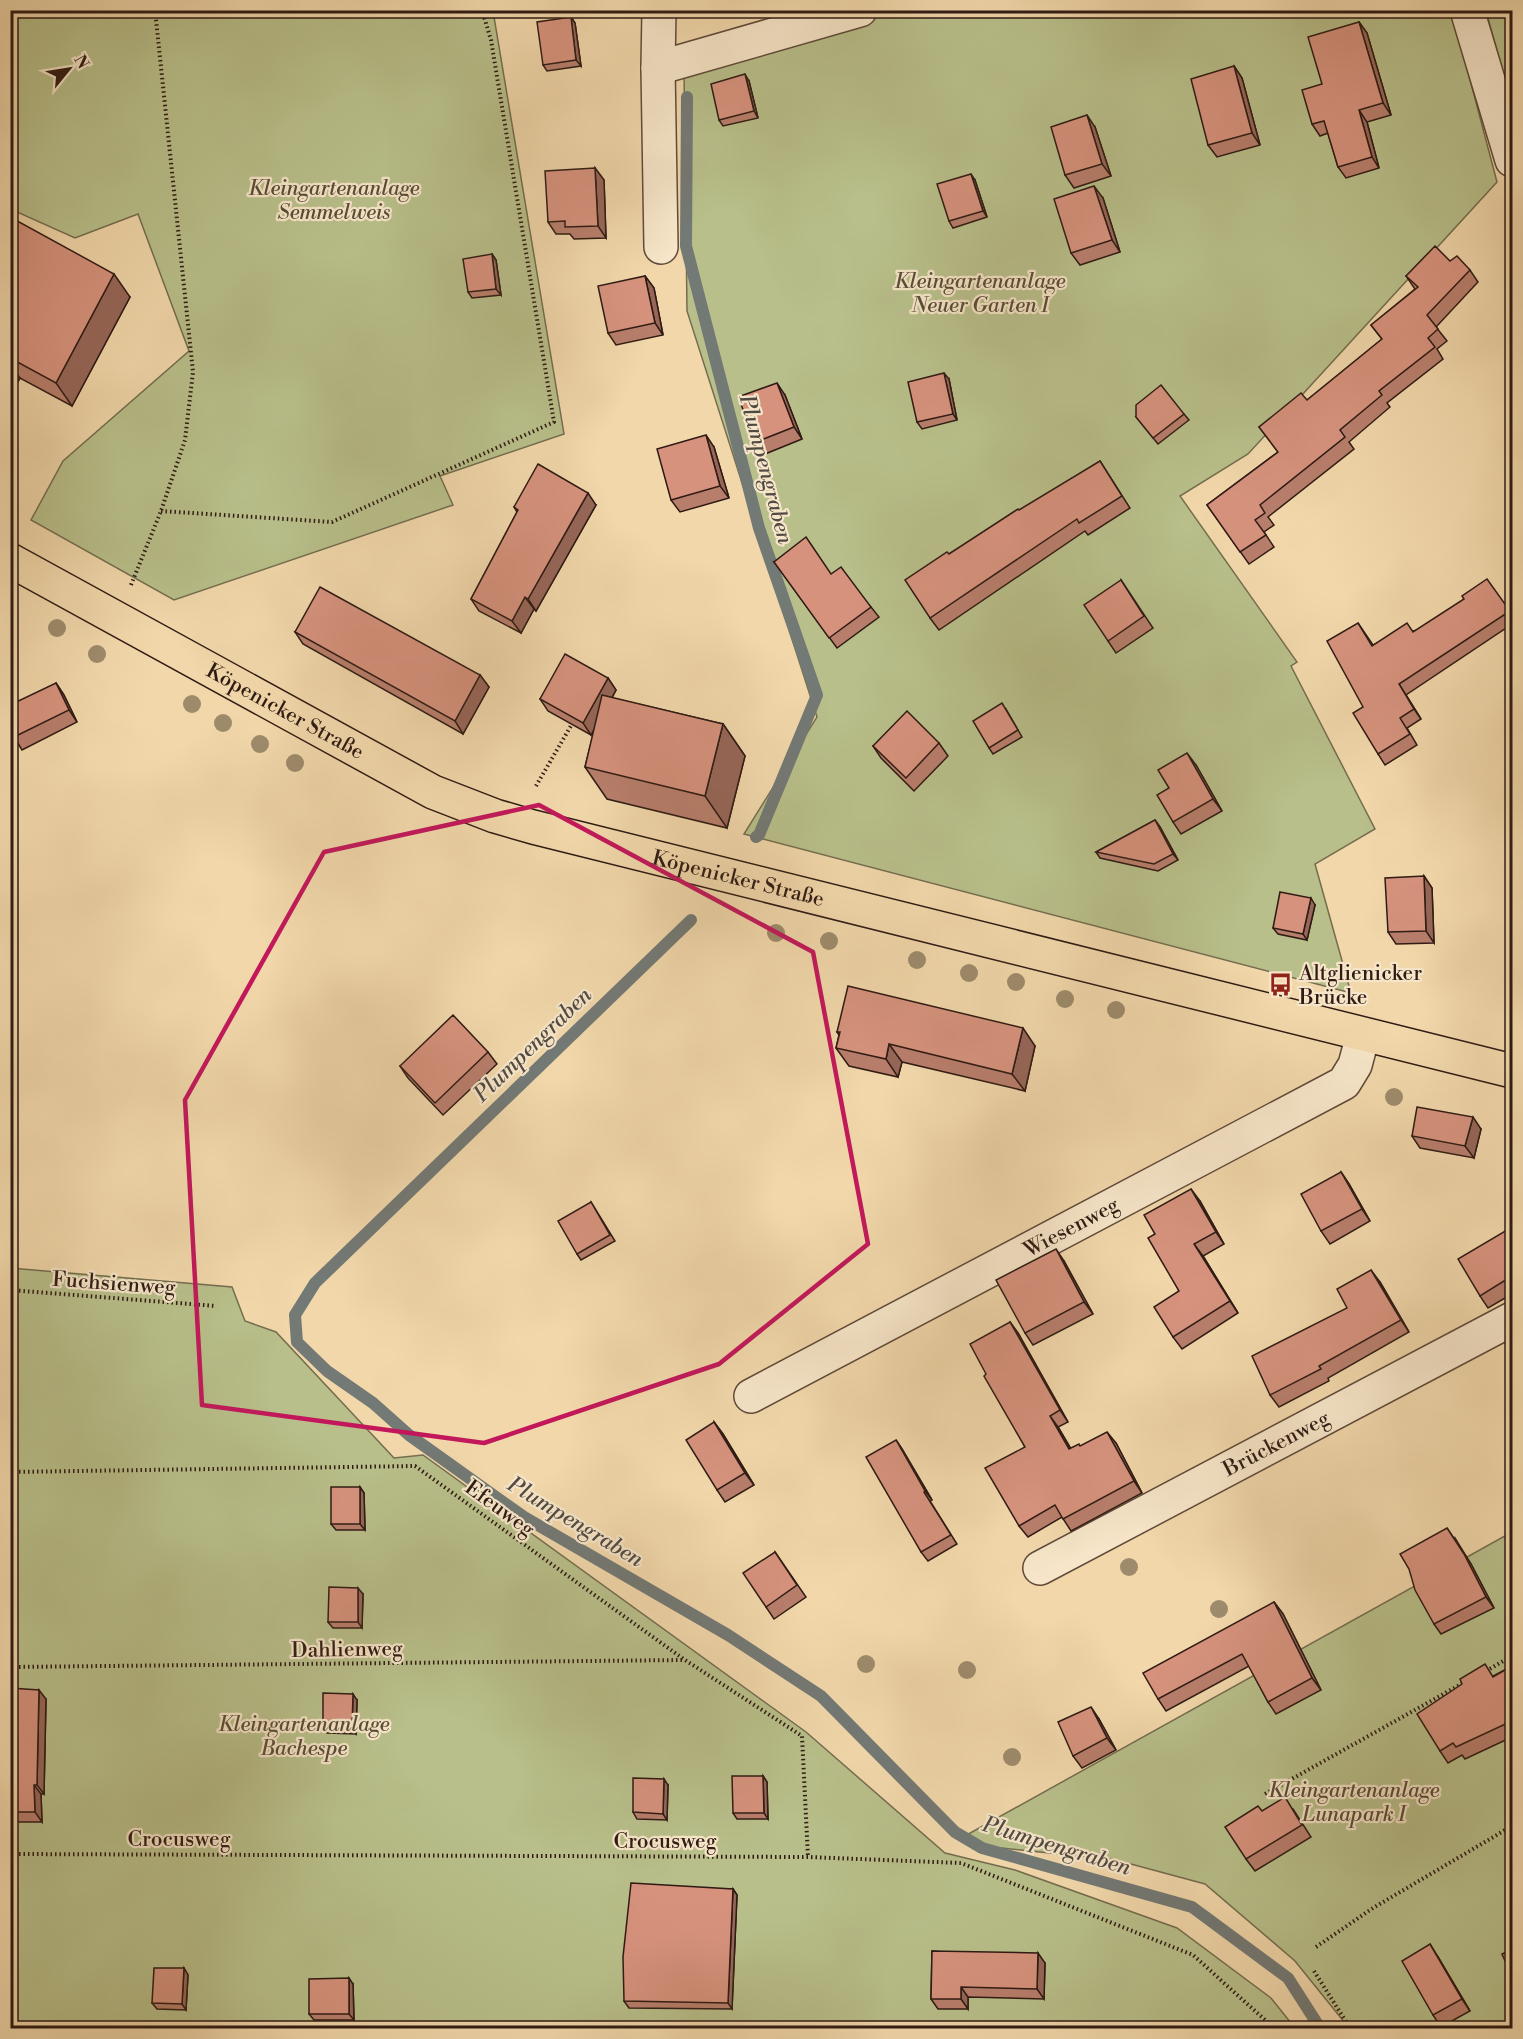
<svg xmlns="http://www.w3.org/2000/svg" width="1523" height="2039" font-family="'Libre Bodoni',serif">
<rect width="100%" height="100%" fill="#f1d7aa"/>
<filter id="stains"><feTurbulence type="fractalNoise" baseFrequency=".00333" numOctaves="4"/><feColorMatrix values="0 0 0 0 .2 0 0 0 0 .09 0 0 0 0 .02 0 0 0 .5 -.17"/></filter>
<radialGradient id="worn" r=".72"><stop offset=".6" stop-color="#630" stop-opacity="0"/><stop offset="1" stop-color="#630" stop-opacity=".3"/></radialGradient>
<g fill="#b8bf8a" stroke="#746d4f" stroke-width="1.5">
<path d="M11 11H493L564 434 440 476 453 505 174 600 31 520 63 461 189 351 138 214 75 238 17 212 11 202Z"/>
<path d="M895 11H1452L1497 182 1248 454 1180 496 1297 662 1291 666 1375 829 1315 864 1351 993 744 834 817 717 687 311 684 70Z"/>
<path d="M1486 11H1512V105Z"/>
<path d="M10 1268 232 1287 245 1321 276 1332 394 1458 423 1455 806 1732 945 1853 1015 1870 1177 1928 1271 1998 1295 2028H11Z"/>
<path d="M1512 1532V2028H1349L1295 1961 1205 1884 1116 1860 992 1847 980 1845 963 1837Z"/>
</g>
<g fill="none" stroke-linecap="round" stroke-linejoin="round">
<g stroke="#737975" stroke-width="12">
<path d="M687 97 686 246 759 528 817 695 759 835 756 837"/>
<path d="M691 920 315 1283 295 1315 297 1342 327 1371 373 1403 409 1435 524 1517 728 1635 821 1696 955 1832 982 1848 1192 1907 1288 1978 1320 2028"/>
</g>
<defs>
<g id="minor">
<path d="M659 10 658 68 661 247"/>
<path d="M1467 10 1512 160"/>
<path d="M658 68 860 10"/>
<path id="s1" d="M751 1396 1344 1083 1355 1065 1363 1035"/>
<path id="s2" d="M1040 1568 1512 1319"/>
</g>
<g id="major">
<path id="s3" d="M10 560 433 792 495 816 533 827 1512 1071"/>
</g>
</defs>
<use href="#minor" stroke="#604a3a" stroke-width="36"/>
<use href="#major" stroke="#2f1b14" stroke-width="36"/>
<g stroke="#2f1b14" stroke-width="4" stroke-dasharray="1.5 3" stroke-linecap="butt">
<path d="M10 11 19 10"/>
<path d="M161 511 332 522 554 422 491 40 482 10"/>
<path d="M131 585 161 511 185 440 193 372 155 10"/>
<path d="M536 786 572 724"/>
<path d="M10 1290 216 1306"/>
<path d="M10 1472 415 1466 685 1660 802 1736 808 1857"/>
<path d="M10 1667 684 1660"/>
<path d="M1486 1671 1512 1656"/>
<path d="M1265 1794 1463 1683"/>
<path d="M10 1854 808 1857 961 1863 1193 1955 1274 2028"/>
<path d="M1316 1947 1373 1908 1512 1826"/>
<path d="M1314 1971 1350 2028"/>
</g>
<use href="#minor" stroke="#f6e5c8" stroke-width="33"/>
<use href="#major" stroke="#f1d7aa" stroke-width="33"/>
</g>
<g fill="#9d8b6b">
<circle cx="57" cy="628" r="9"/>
<circle cx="97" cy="654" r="9"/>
<circle cx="192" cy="704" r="9"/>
<circle cx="223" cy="723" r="9"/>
<circle cx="260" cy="744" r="9"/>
<circle cx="295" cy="763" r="9"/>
<circle cx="776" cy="933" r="9"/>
<circle cx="829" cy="941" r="9"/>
<circle cx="917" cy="960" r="9"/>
<circle cx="969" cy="973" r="9"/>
<circle cx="1016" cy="982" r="9"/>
<circle cx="1065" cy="999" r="9"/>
<circle cx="1116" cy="1010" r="9"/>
<circle cx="1394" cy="1097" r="9"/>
<circle cx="1129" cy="1567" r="9"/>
<circle cx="1219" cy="1609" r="9"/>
<circle cx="866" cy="1664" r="9"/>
<circle cx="967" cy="1670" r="9"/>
<circle cx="1012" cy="1757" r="9"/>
</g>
<g fill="#b87e6c" stroke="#2f1b14" stroke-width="1.5">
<path d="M571 17 575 23 581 66 547 71 543 65Z"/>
<path d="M1359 22 1367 33 1391 115 1367 122 1379 168 1346 178 1338 167 1328 133 1320 136 1312 124 1322 84Z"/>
<path d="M1234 66 1242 78 1260 145 1217 157 1208 145Z"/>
<path d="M749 81 758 118 723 126 719 120Z"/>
<path d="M1095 127 1111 176 1074 188 1065 175Z"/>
<path d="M595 168 604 180 606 238 574 239 570 234H556L548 222Z"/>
<path d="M975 180 987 217 953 228 949 221Z"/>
<path d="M1103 198 1120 252 1080 265 1071 253Z"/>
<path d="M10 217 130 297 72 406 20 378 10 396Z"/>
<path d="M492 254 496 260 501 295 472 298 468 292Z"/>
<path d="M1450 261 1470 270 1478 282 1436 327 1447 341 1437 349 1443 359 1387 403 1390 407 1349 442 1354 449 1268 517 1274 525 1264 532 1274 547 1249 564 1207 505 1278 452 1259 427 1307 400 1382 339 1371 325 1415 289 1406 276Z"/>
<path d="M645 276 654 288 663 335 616 345 608 333Z"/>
<path d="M949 379 957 420 922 429 917 422Z"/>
<path d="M785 395 802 439 765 454 756 442Z"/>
<path d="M1184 414 1189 420 1158 444 1136 417Z"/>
<path d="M714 447 729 498 680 512 671 500Z"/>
<path d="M1100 461 1130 508 1088 535 1085 531 939 630 930 618 949 554Z"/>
<path d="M596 505 536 611 534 609 521 633 479 611 471 599 517 512 514 507Z"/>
<path d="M774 562 831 574 871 607 879 617 837 648Z"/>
<path d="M1121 580 1153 628 1116 653 1108 641Z"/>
<path d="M1510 611 1512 615V624L1406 695 1421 719 1407 728 1417 745 1385 765 1378 754 1358 623 1373 645 1413 631Z"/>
<path d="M295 632 480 675 489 687 463 734 303 644Z"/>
<path d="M608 678 616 690 612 698 723 724 745 756 727 828 607 799 585 767 594 731 591 735 548 711 540 699Z"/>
<path d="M56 683 64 695 77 722 22 750 14 737Z"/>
<path d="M1006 709 1022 737 993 754 989 748Z"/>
<path d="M939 743 948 756 914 791 881 758 873 746Z"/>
<path d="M1196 765 1222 811 1181 834 1173 822 1169 788Z"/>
<path d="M1155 820 1160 827 1178 860 1158 871 1100 858 1096 852Z"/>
<path d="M1424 876 1432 888 1434 943 1396 944 1388 932Z"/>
<path d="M1315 905 1307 940 1278 934 1273 928Z"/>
<path d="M837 1032 1035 1046 1025 1091 902 1062 898 1077 849 1066 836 1048 839 1035Z"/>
<path d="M488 1052 497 1064 443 1115 408 1078 400 1066Z"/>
<path d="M1481 1129 1474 1158 1420 1148 1412 1136Z"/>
<path d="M1341 1172 1349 1184 1370 1221 1330 1244 1321 1231Z"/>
<path d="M1200 1201 1224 1244 1203 1256 1238 1313 1182 1349 1173 1337 1179 1291 1155 1234Z"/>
<path d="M591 1202 615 1241 581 1260 577 1254Z"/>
<path d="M1512 1227V1294L1488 1308 1480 1296Z"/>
<path d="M1064 1261 1093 1314 1033 1345 1025 1333Z"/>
<path d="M1380 1282 1409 1332 1328 1378 1329 1381 1279 1407 1270 1395 1347 1308Z"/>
<path d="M1010 1322 1018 1333 1068 1422 1058 1427 1071 1449 1080 1446 1116 1443 1142 1493 1071 1531 1062 1517 1028 1537 1019 1526 1025 1447 986 1374Z"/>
<path d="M714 1422 723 1434 754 1485 725 1502 717 1490Z"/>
<path d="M896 1440 902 1449 932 1500 930 1501 957 1544 928 1561 921 1552Z"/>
<path d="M360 1487 364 1493 365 1530H336L331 1524Z"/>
<path d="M1455 1538 1471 1564 1494 1608 1441 1634 1434 1624Z"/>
<path d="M775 1552 806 1597 774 1619 766 1607Z"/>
<path d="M363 1594 362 1628H333L328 1622Z"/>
<path d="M1274 1602 1283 1614 1321 1690 1276 1714 1268 1702 1249 1666 1166 1711 1158 1699Z"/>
<path d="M1512 1666V1737L1465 1759 1462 1755 1448 1763 1440 1751 1493 1676Z"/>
<path d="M10 1688 46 1699 44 1794H41L42 1822H10Z"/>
<path d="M357 1700 356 1734 327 1733 323 1727Z"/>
<path d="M1099 1719 1116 1750 1082 1768 1073 1756Z"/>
<path d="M763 1776 767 1782 768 1819H737L733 1813Z"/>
<path d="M668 1785 667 1820 637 1819 633 1812Z"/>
<path d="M1293 1809 1311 1837 1255 1871 1246 1859 1262 1811Z"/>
<path d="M733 1889 737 1895 732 2009 629 2008 624 2001Z"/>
<path d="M932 1951 1045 1963 1044 1999 968 1997V2009H938L931 1999Z"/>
<path d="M1438 1957 1470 2011 1441 2027 1433 2015Z"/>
<path d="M184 1968 188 1975 186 2010 157 2009 152 2003Z"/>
<path d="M353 1984 354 2020H314L309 2014Z"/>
</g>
<g fill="#966658" stroke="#2f1b14" stroke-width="1.5">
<path d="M571 17 575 23 581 66 576 60Z"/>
<path d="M1359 22 1367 33 1391 115 1383 103Z"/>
<path d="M1234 66 1242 78 1260 145 1252 133Z"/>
<path d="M745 74 749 81 758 118 754 111Z"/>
<path d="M1359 110 1367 122 1379 168 1372 157Z"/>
<path d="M1087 115 1095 127 1111 176 1102 164Z"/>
<path d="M595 168 604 180 606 238 598 226Z"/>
<path d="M971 174 975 180 987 217 983 211Z"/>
<path d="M1094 186 1103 198 1120 252 1112 240Z"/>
<path d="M492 254 496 260 501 295 496 289Z"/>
<path d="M114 274 130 297 72 406 56 383Z"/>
<path d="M645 276 654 288 663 335 655 323Z"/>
<path d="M10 364 20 378 10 396Z"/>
<path d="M944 373 949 379 957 420 953 414Z"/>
<path d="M777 383 785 395 802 439 794 427Z"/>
<path d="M706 435 714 447 729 498 720 486Z"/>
<path d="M588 493 596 505 536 611 528 599Z"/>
<path d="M525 597 534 609 521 633 512 621Z"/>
<path d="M480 675 489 687 463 734 455 721Z"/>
<path d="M608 678 616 690 591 735 583 723Z"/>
<path d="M56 683 64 695 77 722 69 710Z"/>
<path d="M1399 684 1406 695 1421 719 1414 709Z"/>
<path d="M723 724 745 756 727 828 705 796Z"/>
<path d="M1187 753 1196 765 1222 811 1213 799Z"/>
<path d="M1155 820 1160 827 1178 860 1173 854Z"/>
<path d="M1424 876 1432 888 1434 943 1426 931Z"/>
<path d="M1311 898 1315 905 1307 940 1303 934Z"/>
<path d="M1023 1028 1035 1046 1025 1091 1012 1074Z"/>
<path d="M889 1044 902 1062 898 1077 886 1059Z"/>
<path d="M1473 1117 1481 1129 1474 1158 1465 1146Z"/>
<path d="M1341 1172 1349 1184 1370 1221 1362 1209Z"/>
<path d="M1191 1189 1200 1201 1224 1244 1216 1232Z"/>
<path d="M1194 1244 1203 1256 1238 1313 1230 1301Z"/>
<path d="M1056 1249 1064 1261 1093 1314 1084 1302Z"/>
<path d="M1371 1270 1380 1282 1409 1332 1401 1320Z"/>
<path d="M1010 1322 1018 1333 1068 1422 1060 1410Z"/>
<path d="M1050 1416 1058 1427 1078 1461 1069 1449Z"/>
<path d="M714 1422 723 1434 754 1485 745 1473Z"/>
<path d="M1107 1432 1116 1443 1142 1493 1134 1481Z"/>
<path d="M896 1440 902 1449 932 1500 925 1491Z"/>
<path d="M360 1487 364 1493 365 1530 360 1524Z"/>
<path d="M1447 1528 1471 1564 1494 1608 1486 1597Z"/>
<path d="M358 1588 363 1594 362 1628 358 1622Z"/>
<path d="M1274 1602 1283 1614 1321 1690 1312 1678Z"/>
<path d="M39 1690 46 1699 44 1794 37 1785Z"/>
<path d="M353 1694 357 1700 356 1734 352 1728Z"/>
<path d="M1091 1707 1099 1719 1116 1750 1107 1738Z"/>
<path d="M763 1776 767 1782 768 1819 764 1813Z"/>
<path d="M664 1779 668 1785 667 1820 663 1814Z"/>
<path d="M34 1785 41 1794 42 1822 35 1812Z"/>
<path d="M733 1889 737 1895 732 2009 728 2003Z"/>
<path d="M1430 1944 1438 1957 1470 2011 1462 1999Z"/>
<path d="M1038 1953 1045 1963 1044 1999 1037 1989Z"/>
<path d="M184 1968 188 1975 186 2010 182 2004Z"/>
<path d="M349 1978 353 1984 354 2020 349 2014Z"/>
<path d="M961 1987 968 1997V2009L961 1999Z"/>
</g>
<g fill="#d6927d" stroke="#2f1b14" stroke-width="1.5">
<path d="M571 17 576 60 543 65 537 22Z"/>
<path d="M1359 22 1383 103 1359 110 1372 157 1338 167 1324 121 1312 124 1302 90 1322 84 1308 37Z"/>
<path d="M1234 66 1252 133 1208 145 1191 79Z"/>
<path d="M745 74 754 111 719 120 711 84Z"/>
<path d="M1087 115 1102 164 1065 175 1051 127Z"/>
<path d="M595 168 598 226 565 227V221L548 222 545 171Z"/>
<path d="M971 174 983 211 949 221 937 184Z"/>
<path d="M1094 186 1112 240 1071 253 1054 199Z"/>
<path d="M10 217 114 274 56 383 10 358Z"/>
<path d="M1435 246 1450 261 1457 256 1470 270 1427 315 1438 329 1428 338 1435 347 1379 391 1382 395 1340 430 1345 437 1260 505 1265 513 1255 520 1266 535 1240 552 1207 505 1278 452 1259 427 1301 393 1307 400 1382 339 1371 325 1418 287 1406 276Z"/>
<path d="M492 254 496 289 468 292 463 259Z"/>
<path d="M645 276 655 323 608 333 598 286Z"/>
<path d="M944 373 953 414 917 422 908 382Z"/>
<path d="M777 383 794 427 756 442 738 397Z"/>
<path d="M1161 385 1184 414 1153 438 1136 417V405Z"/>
<path d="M706 435 720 486 671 500 657 449Z"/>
<path d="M1100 461 1122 496 1079 523 1077 519 930 618 905 580 947 552 949 554 1018 509 1019 510Z"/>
<path d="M538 464 588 493 528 599 525 597 512 621 471 599 518 510 514 507Z"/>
<path d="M806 537 831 574 841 567 871 607 829 638 774 562Z"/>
<path d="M1487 579 1510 611 1399 684 1414 709 1400 718 1410 734 1378 754 1353 713 1363 707 1327 641 1358 623 1372 646 1407 623 1413 632 1464 599 1462 596Z"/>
<path d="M1121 580 1144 616 1108 641 1084 605Z"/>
<path d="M320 587 480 675 455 721 295 632Z"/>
<path d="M565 654 608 678 583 723 540 699Z"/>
<path d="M56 683 69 710 14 737 10 732V705Z"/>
<path d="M602 695 723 724 705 796 585 767Z"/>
<path d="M1002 703 1018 730 989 748 973 721Z"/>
<path d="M907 711 939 743 906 778 873 746Z"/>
<path d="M1187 753 1213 799 1173 822 1157 795 1169 788 1158 770Z"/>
<path d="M1155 820 1173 854 1154 864 1096 852Z"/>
<path d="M1424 876 1426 931 1388 932 1385 878Z"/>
<path d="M1280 892 1311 898 1303 934 1273 928Z"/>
<path d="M848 986 1023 1028 1012 1074 889 1044 886 1059 836 1048 840 1032H837Z"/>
<path d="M453 1015 488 1052 435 1103 400 1066Z"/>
<path d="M1417 1107 1473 1117 1465 1146 1412 1136Z"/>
<path d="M1341 1172 1362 1209 1321 1231 1301 1194Z"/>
<path d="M1191 1189 1216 1232 1194 1244 1230 1301 1173 1337 1154 1307 1179 1291 1148 1238 1155 1234 1144 1215Z"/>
<path d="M591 1202 610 1235 577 1254 558 1221Z"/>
<path d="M1512 1227V1276L1480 1296 1458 1259Z"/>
<path d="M1056 1249 1084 1302 1025 1333 996 1280Z"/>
<path d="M1371 1270 1401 1320 1319 1366 1321 1369 1270 1395 1252 1356 1347 1308 1337 1289Z"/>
<path d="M1010 1322 1060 1410 1050 1416 1069 1449 1079 1444 1080 1446 1107 1432 1134 1481 1063 1519 1055 1505 1019 1526 985 1468 1025 1447 984 1376 986 1374 970 1344Z"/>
<path d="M714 1422 745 1473 717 1490 686 1440Z"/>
<path d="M896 1440 925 1491 924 1492 951 1535 921 1552 866 1457Z"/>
<rect x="331" y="1487" width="29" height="37"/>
<path d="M1447 1528 1464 1554 1486 1597 1434 1624 1415 1590 1409 1569 1400 1554Z"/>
<path d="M775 1552 797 1585 766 1607 743 1573Z"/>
<path d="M329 1587 358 1588V1622H328Z"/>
<path d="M1274 1602 1312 1678 1268 1702 1242 1654 1158 1699 1143 1673Z"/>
<path d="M1485 1664 1493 1677 1512 1666V1721L1456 1747 1453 1743 1440 1751 1417 1714 1462 1684 1460 1679Z"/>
<path d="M10 1688 39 1690 37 1785H34L35 1812H10Z"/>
<path d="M323 1693 353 1694 352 1728 323 1727Z"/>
<path d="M1091 1707 1107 1738 1073 1756 1058 1722Z"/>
<path d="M732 1776H763L764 1813H733Z"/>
<path d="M633 1778 664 1779 663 1814 633 1812Z"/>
<path d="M1285 1797 1302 1825 1246 1859 1225 1827 1258 1806 1262 1811Z"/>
<path d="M631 1883 733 1889 728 2003 624 2001 623 1957Z"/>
<path d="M1430 1944 1462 1999 1433 2015 1402 1961Z"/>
<path d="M1512 1949V1976L1502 1954Z"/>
<path d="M932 1951 1038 1953 1037 1989 961 1987V1999H931Z"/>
<path d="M154 1968H184L182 2004 152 2003Z"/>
<path d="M349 1978V2014H309V1979Z"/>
</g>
<path fill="none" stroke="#c2185b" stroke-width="4.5" stroke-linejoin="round" d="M539 805 813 952 868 1244 719 1364 484 1443 202 1405 185 1100 324 852Z"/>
<defs>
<symbol id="bus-bare" viewBox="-9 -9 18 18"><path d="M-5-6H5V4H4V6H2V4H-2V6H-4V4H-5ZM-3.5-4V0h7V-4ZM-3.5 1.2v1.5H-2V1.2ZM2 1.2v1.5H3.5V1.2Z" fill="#8f2418" stroke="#f6e5c8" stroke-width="2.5" paint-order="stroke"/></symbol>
</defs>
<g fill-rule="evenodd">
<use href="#bus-bare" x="1264" y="968" width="33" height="33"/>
</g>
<g text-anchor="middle" stroke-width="4.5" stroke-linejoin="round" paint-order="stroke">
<g font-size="21" font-style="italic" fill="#584c37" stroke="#f6e5c8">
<text x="334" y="195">Kleingartenanlage<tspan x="334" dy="24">Semmelweis</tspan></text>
<text x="980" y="288">Kleingartenanlage<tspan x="980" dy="24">Neuer Garten I</tspan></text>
<text x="304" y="1731">Kleingartenanlage<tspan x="304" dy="24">Bachespe</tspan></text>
<text x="1354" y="1797">Kleingartenanlage<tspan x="1354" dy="24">Lunapark I</tspan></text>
</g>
<g font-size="21" fill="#2f1b14" stroke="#f6e5c8">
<text dy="7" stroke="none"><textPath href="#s3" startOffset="314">Köpenicker Straße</textPath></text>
<text dy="7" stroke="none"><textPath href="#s3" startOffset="800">Köpenicker Straße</textPath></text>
<text dy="7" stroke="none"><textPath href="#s1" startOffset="362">Wiesenweg</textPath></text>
<text transform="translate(114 1283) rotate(4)" y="7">Fuchsienweg</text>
<text dy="7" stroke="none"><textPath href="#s2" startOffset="267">Brückenweg</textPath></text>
<text transform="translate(500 1508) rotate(36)" y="7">Efeuweg</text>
<text transform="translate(347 1649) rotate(-1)" y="7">Dahlienweg</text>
<text x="179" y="1846">Crocusweg</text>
<text x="665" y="1848">Crocusweg</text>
</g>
<g font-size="21" fill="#2f1b14" stroke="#f6e5c8" text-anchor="start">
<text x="1299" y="980">Altglienicker<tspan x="1299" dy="24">Brücke</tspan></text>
</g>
<g font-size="22" font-style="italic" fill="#514a44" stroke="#f6e5c8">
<text transform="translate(767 469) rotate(75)" y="8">Plumpengraben</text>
<text transform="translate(532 1044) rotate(-44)" y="8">Plumpengraben</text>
<text transform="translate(576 1521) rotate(31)" y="8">Plumpengraben</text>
<text transform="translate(1057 1845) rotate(17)" y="8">Plumpengraben</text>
</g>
</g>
<rect width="1523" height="2039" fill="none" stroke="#f1d7aa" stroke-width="36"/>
<rect x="12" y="12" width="1499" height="2015" fill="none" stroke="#2f1b14" stroke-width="3"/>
<rect x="18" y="18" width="1487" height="2003" fill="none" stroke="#2f1b14" stroke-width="1.5"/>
<g transform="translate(69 69) rotate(60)" stroke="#f6e5c8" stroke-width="4.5" paint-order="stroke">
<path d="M0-4.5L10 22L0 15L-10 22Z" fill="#2f1b14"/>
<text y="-9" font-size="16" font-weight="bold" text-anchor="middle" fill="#2f1b14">N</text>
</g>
<rect width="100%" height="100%" filter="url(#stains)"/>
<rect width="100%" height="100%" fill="url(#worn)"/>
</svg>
